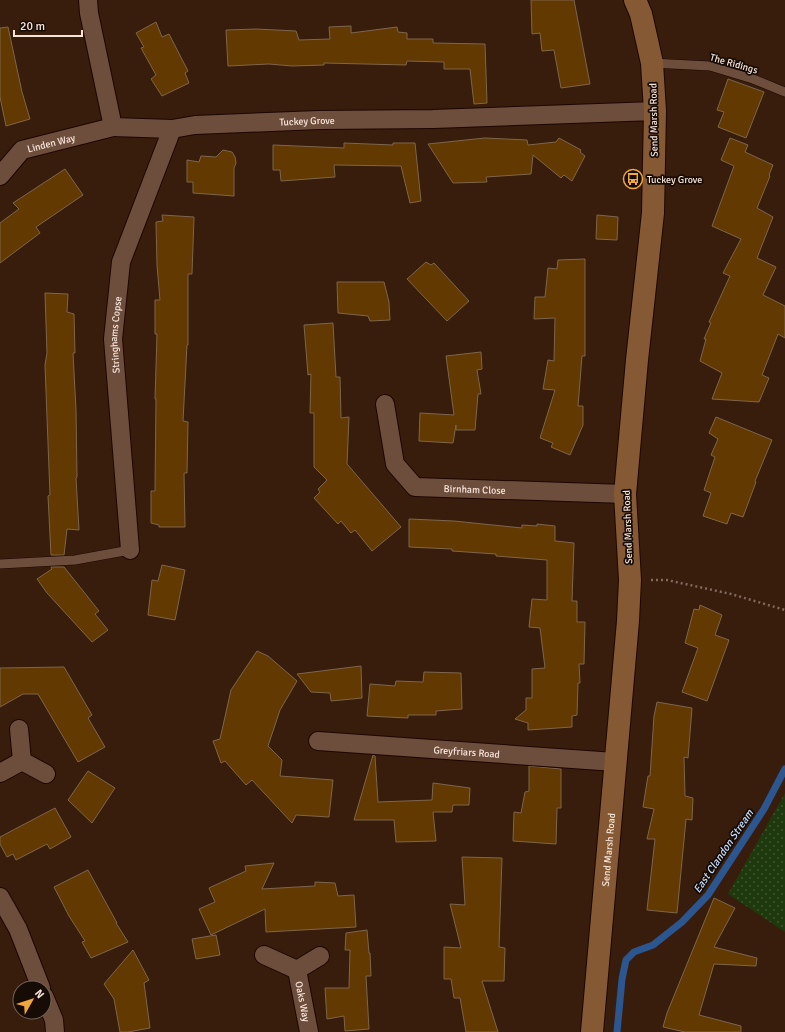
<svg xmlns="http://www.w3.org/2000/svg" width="785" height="1032" font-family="Signika,sans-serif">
<defs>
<pattern id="grass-dots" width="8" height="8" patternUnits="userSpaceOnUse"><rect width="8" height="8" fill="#1e390d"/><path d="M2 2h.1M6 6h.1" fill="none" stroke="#3f5630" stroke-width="1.8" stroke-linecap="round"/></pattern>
</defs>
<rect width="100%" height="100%" fill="#381d0d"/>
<path fill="url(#grass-dots)" d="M785 793V932L728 894Z"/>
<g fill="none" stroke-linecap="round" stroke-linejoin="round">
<path stroke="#2b568f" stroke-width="7" d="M617 1032 622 979 626 960 634 952 653 945 682 922 708 895 764 809 785 769"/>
</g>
<g fill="#613901" stroke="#7e654c">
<path d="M531 0H574L590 84 561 88 554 50 542 51 540 33 532 34Z"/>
<path d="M156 22 162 37 169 34 188 71 185 73 189 83 162 96 151 79 156 75 141 48 144 47 136 33Z"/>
<path d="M351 26V33L397 27 398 32 407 33V39H433V43L485 44 487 103 474 104 470 69H444V62L407 61 406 65 324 63V65L292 66 269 64 228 66 226 30 256 29 296 31 299 40 330 39 329 27Z"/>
<path d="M8 27 22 92 30 119 6 126 0 97V28Z"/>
<path d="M728 79 764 92 746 138 718 127 724 112 717 110Z"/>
<path d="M485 138 527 140 528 145 556 142 559 138 581 150 580 152 585 156 572 181 564 175 561 178 533 155 531 174 486 177 487 182 453 183 428 144Z"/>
<path d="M730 138 748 145 745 152 773 165 769 175 770 176 757 208 773 217 757 258 776 267 763 295 785 306V338L778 334 762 375 769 378 759 402 712 399 722 373 700 361 706 339H704L711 323 709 322 730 276 723 273 741 239 712 226 734 166 721 160Z"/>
<path d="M344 143 393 145V143H415L421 201 410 203 401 166 334 165 335 177 281 181 280 170H273V145L344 148Z"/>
<path d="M223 150 232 152 235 157 236 163 234 168V196L193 193V182H187V160L199 162 201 156 216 157Z"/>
<path d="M65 169 83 195 36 227 40 233 0 263V223L19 209 13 203Z"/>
<path d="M162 215 194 217 192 274H188V345H187L183 421 188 422 187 473H184L185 527H159V525L151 523V491H155L156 399H155L157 334H155V300H160L157 265 156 222 163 221Z"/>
<path d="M597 215 618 217 617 240 596 239Z"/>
<path d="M585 259V356H582L578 406H583V425L570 455 551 447 553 443 540 438 555 390 543 389 548 360 554 361 555 318 534 319 535 297H545L548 268 557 269 558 260Z"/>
<path d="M426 262 431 265 434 263 469 301 447 321 407 279Z"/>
<path d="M337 282H384L389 302 390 320 370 321 368 316 338 313Z"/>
<path d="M45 293 68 294 67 312 74 314 75 353H73L76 410 77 477 76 478 79 530 67 529 64 555H51L48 496 50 495 45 365 47 353Z"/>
<path d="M333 323 336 377H340L341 418 349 417 347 464 401 527 372 551 355 530 351 533 341 521 338 524 314 498 320 492 318 489 327 480 314 467V413H310L311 374 308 375 304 325Z"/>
<path d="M481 352 482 369 477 370 481 394H478L475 430H456V425L453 443 419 441 420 413 454 415 446 356Z"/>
<path d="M716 417 772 440 755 481 756 482 743 517 731 513 727 524 703 516 711 493 704 490 715 457 711 455 718 439 709 433Z"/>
<path d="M409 519 454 521 522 528V525L537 526V524L555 526V541L574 543 572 601H577V622H585L584 664H579L580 683H578L577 715 572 716V727L528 730V723L515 719 526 710V698H532V669L545 668 540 628 529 627 532 599 547 600V560L496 556V554L452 551V549L409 547Z"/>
<path d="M162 565 185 570 175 620 148 615 152 580 158 581Z"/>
<path d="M51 567H64L99 611 95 614 108 630 92 642 47 593 37 579 52 569Z"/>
<path d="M700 605 722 615 715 635 729 640 707 701 682 692 698 648 685 643 694 609 699 610Z"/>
<path d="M257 651 268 656 297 681 280 710 268 746 282 760 280 776 333 780 329 817 296 815 292 823 252 780 246 785 225 761 221 763 213 741 220 739 231 690Z"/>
<path d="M361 666 362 698 331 701 330 693 311 692 297 674Z"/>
<path d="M64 667 92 715 88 718 105 747 78 762 38 694H23L0 707V668Z"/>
<path d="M424 672 461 673 462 709 436 711V715H408V718L367 716 370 684 395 686 396 681 423 682Z"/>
<path d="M657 702 692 708 688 758 684 757 685 796 693 798 692 820 686 819 677 913 647 910 655 839H647L654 809 643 807 648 776H650L654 716Z"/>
<path d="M373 755 375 756 378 802 432 800 433 783 470 788 469 805H453L452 812H433L436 841 396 842 394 820H354Z"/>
<path d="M529 766 561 769V808H557L556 844 513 841 514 812 521 813 525 792 529 791Z"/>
<path d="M88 771 115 788 92 823 68 800Z"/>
<path d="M55 808 71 837 50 849 47 844 16 860 13 854 7 857 0 844V837Z"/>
<path d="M462 857 502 858 499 947 505 948 504 981H482L498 1032H466L460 998H454L451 979H444V947L461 948 450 904 465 905Z"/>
<path d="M274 863 262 889 315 886V882L335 883 338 896 354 895 356 927 266 932 265 909 211 935 199 909 215 902 209 888 246 871 245 866Z"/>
<path d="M88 870 117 923H116L128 942 91 958 82 942 85 941 69 916 54 887Z"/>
<path d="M714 898 735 908 714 947 757 958 756 966 714 964 699 1015 741 1026V1032H685L663 1027 667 1013Z"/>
<path d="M367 930 369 953H370L371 976H366L369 1029 345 1031 344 1016 327 1019 325 988H349L350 950H345L346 933Z"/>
<path d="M216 935 220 955 196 959 192 939Z"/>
<path d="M133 950 149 980 144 983 150 1028 128 1032H120L114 999 104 984Z"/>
</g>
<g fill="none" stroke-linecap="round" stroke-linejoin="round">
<defs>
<g id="lane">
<path d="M652 63 710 66 753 79 785 92"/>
<path d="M0 564 75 560 130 550"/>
</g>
<g id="street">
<path id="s1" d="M88 0 89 13 113 127 172 129 195 125 319 120 433 119 655 111"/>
<path id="s2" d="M0 176 22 150 113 127"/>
<path id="s3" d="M385 404 395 464 415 487 625 494"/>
<path id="s4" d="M130 550 113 339 121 262 172 129"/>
<path d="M19 729 22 761 46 774"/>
<path id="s5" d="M318 741 615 762"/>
<path d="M0 773 22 761"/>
<path d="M0 897 18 929 41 988"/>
<path d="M264 955 297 970 320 956"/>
<path id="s6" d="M297 970 309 1032"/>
<path d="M44 996 54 1020 55 1032"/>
</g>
<g id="secondary">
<path id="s7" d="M592 1032 628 621 630 580 625 494 637 360 653 213 655 111 652 63 641 14 635 0"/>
</g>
</defs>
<use href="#lane" stroke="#1e0600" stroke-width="10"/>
<use href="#street" stroke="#1e0600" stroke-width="20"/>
<use href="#secondary" stroke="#1e0600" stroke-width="24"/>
<path stroke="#826a5c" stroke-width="2.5" stroke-dasharray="2 3" stroke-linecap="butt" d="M651 580H667L731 594 785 610"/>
<use href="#lane" stroke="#6d4e3d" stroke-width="9"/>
<use href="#street" stroke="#6d4e3d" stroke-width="18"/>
<use href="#secondary" stroke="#845934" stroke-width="22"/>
</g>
<defs>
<symbol id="bus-ring" viewBox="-11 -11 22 22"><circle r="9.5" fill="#170b05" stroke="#efa73e" stroke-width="1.5"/><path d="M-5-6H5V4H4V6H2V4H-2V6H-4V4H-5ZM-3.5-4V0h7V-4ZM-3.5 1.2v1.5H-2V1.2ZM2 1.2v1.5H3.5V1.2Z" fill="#efa73e"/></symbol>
</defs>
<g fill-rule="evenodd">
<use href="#bus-ring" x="622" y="168" width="22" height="22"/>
</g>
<g text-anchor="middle" stroke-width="3.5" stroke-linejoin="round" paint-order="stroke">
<g font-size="10" fill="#f8e5da" stroke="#170b05">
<text transform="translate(734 63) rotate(16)" y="4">The Ridings</text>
<text transform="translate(653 120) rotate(-91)" y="4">Send Marsh Road</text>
<text dy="4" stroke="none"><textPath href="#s1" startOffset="324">Tuckey Grove</textPath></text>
<text dy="4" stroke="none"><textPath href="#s2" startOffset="64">Linden Way</textPath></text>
<text dy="4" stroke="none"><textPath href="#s4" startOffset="216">Stringhams Copse</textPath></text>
<text dy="4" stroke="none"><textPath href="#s3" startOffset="151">Birnham Close</textPath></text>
<text transform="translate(627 527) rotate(-92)" y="4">Send Marsh Road</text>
<text dy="4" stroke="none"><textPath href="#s5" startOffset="149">Greyfriars Road</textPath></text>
<text dy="4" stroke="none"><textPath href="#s7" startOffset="183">Send Marsh Road</textPath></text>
<text dy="4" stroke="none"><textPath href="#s6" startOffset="32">Oaks Way</textPath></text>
</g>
<g font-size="10" fill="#f8e5da" stroke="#170b05" text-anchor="start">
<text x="647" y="183">Tuckey Grove</text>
</g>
<g font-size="11" font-style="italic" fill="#c3dcfe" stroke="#170b05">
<text transform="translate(723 851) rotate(-56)" y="4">East Clandon Stream</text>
</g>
</g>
<g transform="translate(32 1000) rotate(51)"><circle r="19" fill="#170b05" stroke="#71625a"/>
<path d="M0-3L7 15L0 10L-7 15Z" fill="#efa73e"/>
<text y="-6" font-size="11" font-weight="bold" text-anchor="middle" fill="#f8e5da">N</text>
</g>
<path d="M14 30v6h68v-6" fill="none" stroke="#f8e5da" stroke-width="2"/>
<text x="20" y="30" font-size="12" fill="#f8e5da" stroke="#170b05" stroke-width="3" paint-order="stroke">20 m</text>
</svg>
